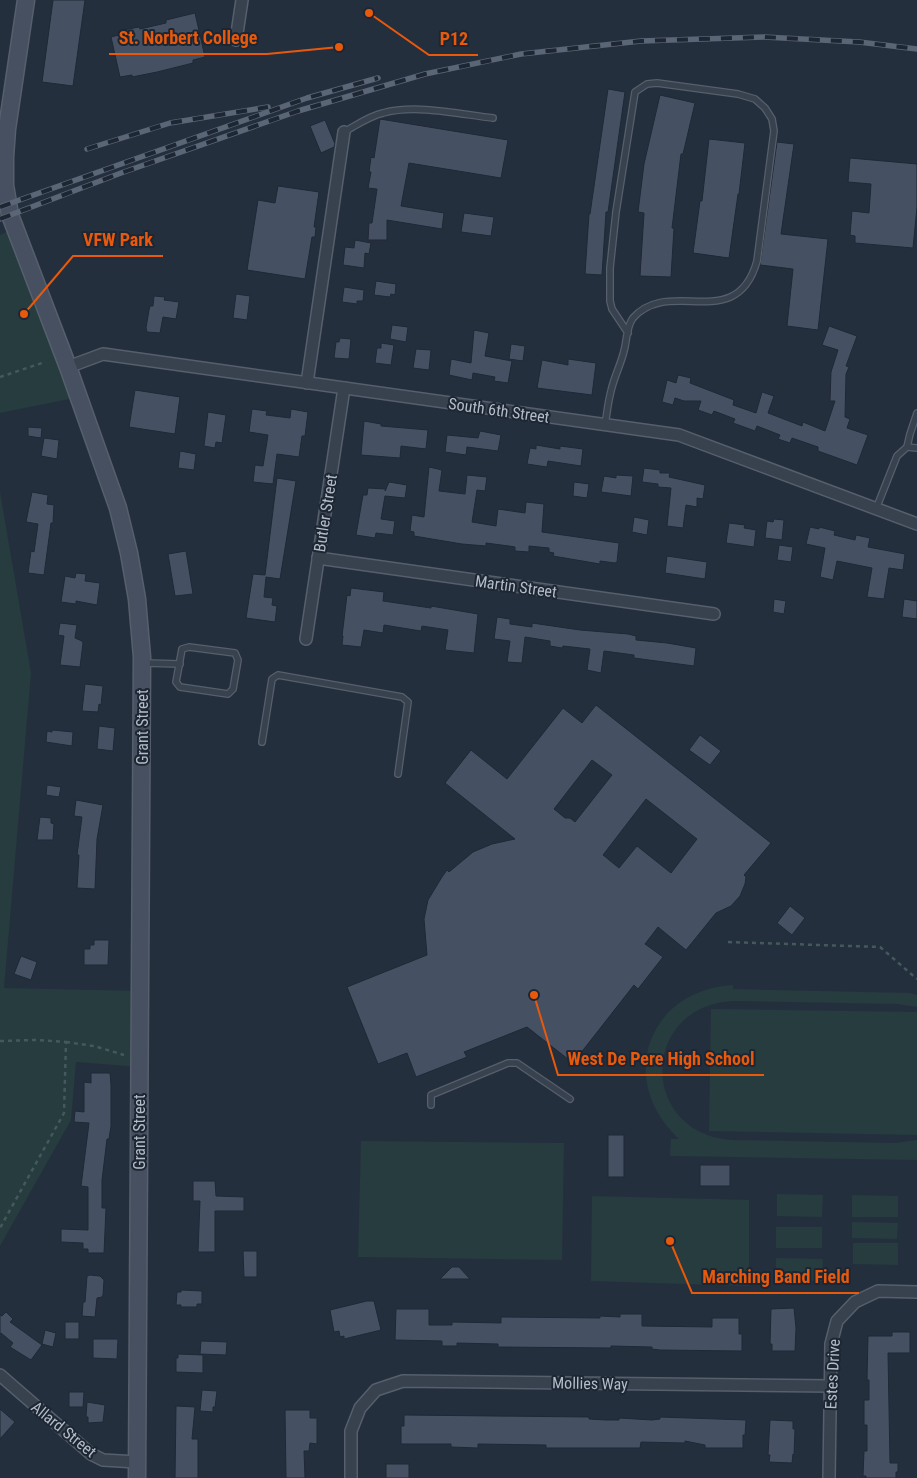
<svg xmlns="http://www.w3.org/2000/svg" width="917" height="1478" font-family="'Roboto Condensed',sans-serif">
<rect width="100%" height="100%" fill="#242f3e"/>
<g fill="#263c3f">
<path d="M15 228 79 397 0 413V235Z"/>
<path d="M0 492 31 673 4 988 140 991V1067L76 1062 71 1120 0 1246Z"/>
<path d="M733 985V989L910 993 917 995V1007L897 1004 732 1001C640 1007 639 1132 730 1140L895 1143 917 1140V1160L670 1156 671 1139H679C616 1081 647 990 733 985Z"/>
<path d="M711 1009 917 1012V1135L709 1131Z"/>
<path d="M361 1141 564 1143 562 1260 358 1257Z"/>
<path d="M777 1194 823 1195 822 1217 777 1216Z"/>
<path d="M852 1195 898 1196V1217H852Z"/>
<path d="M592 1196 749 1200V1286L591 1281Z"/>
<path d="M852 1222 898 1223 897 1239 852 1238Z"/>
<rect x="776" y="1227" width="46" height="21"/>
<path d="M853 1243H898V1265L853 1264Z"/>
<path d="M776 1258 823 1259 822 1281 776 1280Z"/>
</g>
<g fill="#455162" stroke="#1f2835" fill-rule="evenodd">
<path d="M53 0H85L73 86 42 82Z"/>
<path d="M195 13 205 57 193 60V63L157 72 132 77V75L120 77 111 37 123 34V30L139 27 140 29 166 23V20Z"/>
<path d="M608 89 625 92 608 212H606L602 275 585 274 589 214H590Z"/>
<path d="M660 95 695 103 683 154H681L672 228H674L671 277 640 276 644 213 638 212 644 164Z"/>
<path d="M380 119 508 140 501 178 409 163 401 206 444 213 442 229 387 220V240H368L369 223H372L377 189 368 188 371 172H369L371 157 374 158Z"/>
<path d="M325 120 335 144 334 147 321 153 310 126Z"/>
<path d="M709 139 745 143 739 194H738L729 258 693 253 700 201H702Z"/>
<path d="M777 142 794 144 781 234 828 239 818 330 787 326 793 269 760 265Z"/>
<path d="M850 158 917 164V207L913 248 855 243V236L850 235 852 211 869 213 871 184 848 182Z"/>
<path d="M278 186 319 192 314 227H316L315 237H312L305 279 247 270 258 200 275 203Z"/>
<path d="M464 213 494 217 491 236 461 232Z"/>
<path d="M355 240 371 243 369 254 365 253 364 268 343 265 345 247 354 248Z"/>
<path d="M376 281 396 284 395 295 391 294 390 297 374 295Z"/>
<path d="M344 287 364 290 363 301H357V304L342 302Z"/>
<path d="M236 294 250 296 247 320 233 318Z"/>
<path d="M154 296 165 297 164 300 179 302 176 319 163 317 160 333 147 332 146 328 149 310 150 306H153Z"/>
<path d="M392 325 408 327 406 342 390 339Z"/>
<path d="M829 326 857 336 846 366 849 367 846 374 845 417 850 419 847 428 868 435 857 465 818 451V447L792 438 790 443 778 439 780 435 757 426 755 431 733 423 735 419 714 411 712 415 698 410 701 401H684L675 398 673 405 662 402 667 380 676 383 678 375 691 378 690 383 734 400 733 405 756 413 762 392 774 396 768 413 802 426 803 422 825 431 835 401H830L831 372 838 350 822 345Z"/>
<path d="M474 330 489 333 485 356 512 361 508 383 494 381 495 377 473 373 472 380 449 375 451 359 471 363Z"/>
<path d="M340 338 351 339 349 359 334 358 336 342H339Z"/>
<path d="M381 343 394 345 391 365 375 363 377 348H381Z"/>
<path d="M511 344 525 346 523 361 509 359Z"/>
<path d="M416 349 431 350 429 370 413 368Z"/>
<path d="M568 359 596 363 592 395 537 388 542 360 568 365Z"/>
<path d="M135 390 180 397 175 434 129 427Z"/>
<path d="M252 409 267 411 266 415 290 418 291 409 308 412 305 436H302L299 457 277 454 273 484 253 482 255 465 263 466 268 435 249 432Z"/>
<path d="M208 412 226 415 222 443 216 442 215 448 204 446Z"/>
<path d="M364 421 381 424V426L428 430 426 449 401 446 400 458 361 455Z"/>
<path d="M28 427 42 428 41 438 28 436Z"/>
<path d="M480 431 501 435 498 451 467 447 466 455 445 452 447 435 478 438Z"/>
<path d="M44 438 59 440 57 459 41 456Z"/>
<path d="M536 445 560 449V446L583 449 581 466 548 461 547 467 527 464 530 448 536 449Z"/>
<path d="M180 451 196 454 194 470 178 468Z"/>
<path d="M429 467 442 470 439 491 465 494 467 475 487 477 485 491 477 490 472 522 496 526 498 509 525 513 526 502 544 504 542 532 619 543 617 562 615 563 600 561V564L553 556 554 553 549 552V548L529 546V552L515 551V547L509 546 486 543V546L462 544 414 536V532L410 531 412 515 424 517Z"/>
<path d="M644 468 660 470V473H670L669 477 705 485 703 499 697 498V507L686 505 683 528 667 526 671 488 658 487V484L642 482Z"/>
<path d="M616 475 633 476 631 496 601 492 604 476 616 478Z"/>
<path d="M277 478 296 481 280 579 266 577 264 597 273 598 272 605 277 606 275 622 246 618 253 574 265 575Z"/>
<path d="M389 482 407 485 405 498 385 496 381 519 395 521 393 535 376 533 375 538 356 535 363 495H367L368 488 386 489 385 491Z"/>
<path d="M574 482 589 484 587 498 573 496Z"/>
<path d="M32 492 48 495 47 504 54 505 53 523H51L44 575 28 573 31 551 34 552 38 524 26 522Z"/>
<path d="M634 517 649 520 647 535 632 532Z"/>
<path d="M774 519 784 520 782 540 765 538 767 521 773 522Z"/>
<path d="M729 523 745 525 744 528 756 530 754 547 726 543Z"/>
<path d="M810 527 819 529V527L835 531 834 535 855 540 856 535 870 538 868 547 905 554 903 570 889 568 884 599 867 597 872 568 837 561 833 580 820 577 825 548 806 544Z"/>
<path d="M779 545 793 547 791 562 777 560Z"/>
<path d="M186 551 193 594 175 596 168 554Z"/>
<path d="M667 556 707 562 705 579 665 573Z"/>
<path d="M76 573 86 574 85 581 100 583 97 605 76 601V604L61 602 65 576 75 578Z"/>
<path d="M351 588 384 592 383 601 431 608V606L478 614 474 653 445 650 448 630 422 626 421 631 384 625 383 633 364 630 361 647 342 645 343 636H342L347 595 350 596Z"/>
<path d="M774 599 786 601 784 614 773 612Z"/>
<path d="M904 599 917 601V619L902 617Z"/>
<path d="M497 617 510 619V624L532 627V623L580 630 628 634 636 636V640L667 643 696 648 694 666 634 658V655L604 651 601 673 587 670 590 649 563 646 562 648 550 646V641L525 637 522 663 507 662 510 641 494 639Z"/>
<path d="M60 623 77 625 75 638 82 641 83 643 80 667 60 665 64 636 58 635Z"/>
<path d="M85 684 103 686 101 705 99 704 98 712 82 711Z"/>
<path d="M596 705 771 843 744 875 746 877 745 884 740 896 731 906 716 913 686 950 658 927 645 944 663 957 638 989 634 985 573 1063 527 1027 464 1052 467 1057 416 1077 407 1053 378 1064 347 987 427 955 424 919 428 900 442 877 447 870 449 872 473 852 492 844 515 839 445 783 471 750 507 779 563 708 582 723ZM592 760 612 775 575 822 570 818H565L554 809ZM646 799 697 839 671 873 637 846 619 868 603 855Z"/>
<path d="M99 726 115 728 113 751 97 749Z"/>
<path d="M52 730 73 732 72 746 46 742 47 731 52 732Z"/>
<path d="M700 735 721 751 710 765 689 750Z"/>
<path d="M47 785 61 787 59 797 46 795Z"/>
<path d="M76 800 103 805 97 839 95 889 77 888 79 855H77L82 817 74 816Z"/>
<path d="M40 817 51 818V823L54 824 53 840H37Z"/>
<path d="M790 906 805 918 792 935 777 923Z"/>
<path d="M94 940H109L108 965H84V949H90V945H94Z"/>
<path d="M21 956 37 962 31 980 14 974Z"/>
<path d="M91 1073H110L111 1085V1126L109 1139H107L102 1180V1208H106L104 1253H88V1249H83V1243L61 1242V1229L88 1230V1187L81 1186 89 1123 74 1122 75 1111 84 1112V1082L91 1083Z"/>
<rect x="608" y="1135" width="16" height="42"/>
<rect x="700" y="1165" width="30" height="21"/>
<path d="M193 1181H215L216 1196 244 1197V1211H215V1252H198L200 1201H193Z"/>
<path d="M243 1251H257V1277H244Z"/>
<path d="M452 1267H459L470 1279H440Z"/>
<path d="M90 1275 100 1276 104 1280 103 1295 102 1297 97 1298 95 1317 82 1316 83 1302H85L87 1276Z"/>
<path d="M181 1290 202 1291V1304H197V1307H181V1305H176L177 1292H181Z"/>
<path d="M367 1301H374L381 1330 344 1339V1336L340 1337 339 1331 334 1332 330 1310Z"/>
<path d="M794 1308 796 1328 795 1351H772V1344H770L771 1309Z"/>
<path d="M396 1309H429V1325H452V1322L501 1323V1317L600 1318V1316L620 1317V1314H642V1326L712 1327V1318H739V1334H742V1351L660 1350 652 1349V1347L611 1346V1348L498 1347V1344L457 1343V1346H442V1341L395 1340Z"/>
<path d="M6 1312 13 1319 10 1322 42 1345 31 1360 10 1347 13 1343 1 1333 0 1334V1315L2 1316Z"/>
<rect x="65" y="1322" width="14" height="17"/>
<path d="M45 1330 56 1333 53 1347 42 1344Z"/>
<path d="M892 1332H910V1353H888L890 1463H898V1472H896V1478H866V1476H863L864 1451H867V1425H864V1400H869V1380H867L868 1336H892Z"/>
<path d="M93 1339H118L117 1359 93 1358Z"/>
<path d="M201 1341 227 1342 226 1355 200 1354Z"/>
<path d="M178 1354 203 1355V1373L176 1372V1358H178Z"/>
<path d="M202 1390 217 1391 215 1407H213V1412L200 1411Z"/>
<path d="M69 1392H84L83 1407H69Z"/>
<path d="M87 1402 105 1405 103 1422 88 1423V1417H86Z"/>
<path d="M176 1406 195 1407 192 1439H198V1478H175Z"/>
<path d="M0 1409 15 1422 0 1439Z"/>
<path d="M285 1410H310V1418H317V1444L310 1443 309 1451H304L305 1478H286Z"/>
<path d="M404 1415 589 1417V1419L606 1420H619V1418L652 1420 660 1419V1417L746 1420 745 1435H743V1448H705V1445L685 1441V1443L641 1442 640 1448H546V1445L478 1444V1448L451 1447V1444H401V1426H404Z"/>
<path d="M770 1420 793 1421V1429H795L794 1455 793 1454 792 1463 769 1462 770 1455H768Z"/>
<rect x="386" y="1464" width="23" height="14"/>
</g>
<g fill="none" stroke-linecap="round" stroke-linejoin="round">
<defs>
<g id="lane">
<path d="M344 132C357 125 369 116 383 113 416 104 459 114 493 118"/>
<path d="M605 425C607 413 608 402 611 391 614 377 621 364 624 351 627 341 626 327 633 318 670 276 736 335 757 261L774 131 772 119 765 108 755 99 738 94 657 83 647 84 635 92 616 212 610 268V301L612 309 628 333"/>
<path d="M907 447 910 434 917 413"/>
<path d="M876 509 897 456 907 447 917 448"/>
<path d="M189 647 235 653 238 660 233 689 228 694 180 687 176 682 182 649Z"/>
<path d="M144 663 180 664"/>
<path d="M262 742 272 679 278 675 402 697 408 702 398 774"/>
<path d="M431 1105V1095L508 1063H517L570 1099"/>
</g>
<g id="street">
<path d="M236 40 242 0"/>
<path d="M68 367 103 354 679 435 917 524"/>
<path d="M307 383 344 132"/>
<path d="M318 558 714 614"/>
<path d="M306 639 344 388"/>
<path d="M0 1375 91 1454 103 1460 137 1462"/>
<path d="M351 1478V1431L360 1408 376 1390 403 1381 830 1386"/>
<path d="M829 1478 831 1344 837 1321 855 1302 878 1291 917 1292"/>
</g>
<path id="secondary" d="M26 0 7 129 5 157V185L10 215 68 367 118 508 129 553 137 599 142 657 137 1478"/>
</defs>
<use href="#lane" stroke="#565f6c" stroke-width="8"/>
<use href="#street" stroke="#565f6c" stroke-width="14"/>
<use href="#secondary" stroke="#565f6c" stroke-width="19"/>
<g stroke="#44595c" stroke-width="2.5" stroke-dasharray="4 4" stroke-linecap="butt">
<path d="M0 377 45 362"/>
<path d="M728 942 880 947 917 979"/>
<path d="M0 1041 35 1040 66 1042 64 1113 0 1228"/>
<path d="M66 1042 94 1046 124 1055"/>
</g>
<use href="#lane" stroke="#38414e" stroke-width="5.5"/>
<use href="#street" stroke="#38414e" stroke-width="11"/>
<use href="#secondary" stroke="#465061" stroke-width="16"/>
<defs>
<g id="rail">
<path d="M87 149 170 123 268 107"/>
<path d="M0 207 307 98 378 78"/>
<path d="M0 219 121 173 298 111 425 74 521 54 641 41 764 37 859 42 917 49"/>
</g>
</defs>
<use href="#rail" stroke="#5a6575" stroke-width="5.5"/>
<use href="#rail" stroke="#1d2633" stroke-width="4" stroke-dasharray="11" stroke-linecap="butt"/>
</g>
<g text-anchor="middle" stroke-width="4" stroke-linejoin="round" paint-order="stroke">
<g font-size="16" fill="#b4bcc9" stroke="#1d2633">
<text transform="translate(499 410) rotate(8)" y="6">South 6th Street</text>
<text transform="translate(325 513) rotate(-81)" y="6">Butler Street</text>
<text transform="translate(516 586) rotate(8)" y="6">Martin Street</text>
<text transform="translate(142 727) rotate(-90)" y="6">Grant Street</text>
<text transform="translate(139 1132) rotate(-90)" y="6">Grant Street</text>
<text transform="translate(832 1374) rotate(-87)" y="6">Estes Drive</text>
<text transform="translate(590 1383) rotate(1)" y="6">Mollies Way</text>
<text transform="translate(64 1429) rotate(39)" y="6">Allard Street</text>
</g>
</g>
<path fill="none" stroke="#e8590c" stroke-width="2" d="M339 47L267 54H109M369 13L429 55H478M24 314L73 256H163M534 995L558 1075H764M670 1241L692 1293H859"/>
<g fill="#e8590c" stroke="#1d2633" stroke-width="2">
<circle cx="339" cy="47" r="5"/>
<circle cx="369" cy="13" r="5"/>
<circle cx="24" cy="314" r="5"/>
<circle cx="534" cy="995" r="5"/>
<circle cx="670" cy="1241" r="5"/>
</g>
<g font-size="18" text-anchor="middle" font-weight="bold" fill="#e8590c" stroke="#1d2633" stroke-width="4" stroke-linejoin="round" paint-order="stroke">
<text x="188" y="44">St. Norbert College</text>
<text x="454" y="45">P12</text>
<text x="118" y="246">VFW Park</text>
<text x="661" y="1065">West De Pere High School</text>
<text x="776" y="1283">Marching Band Field</text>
</g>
</svg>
